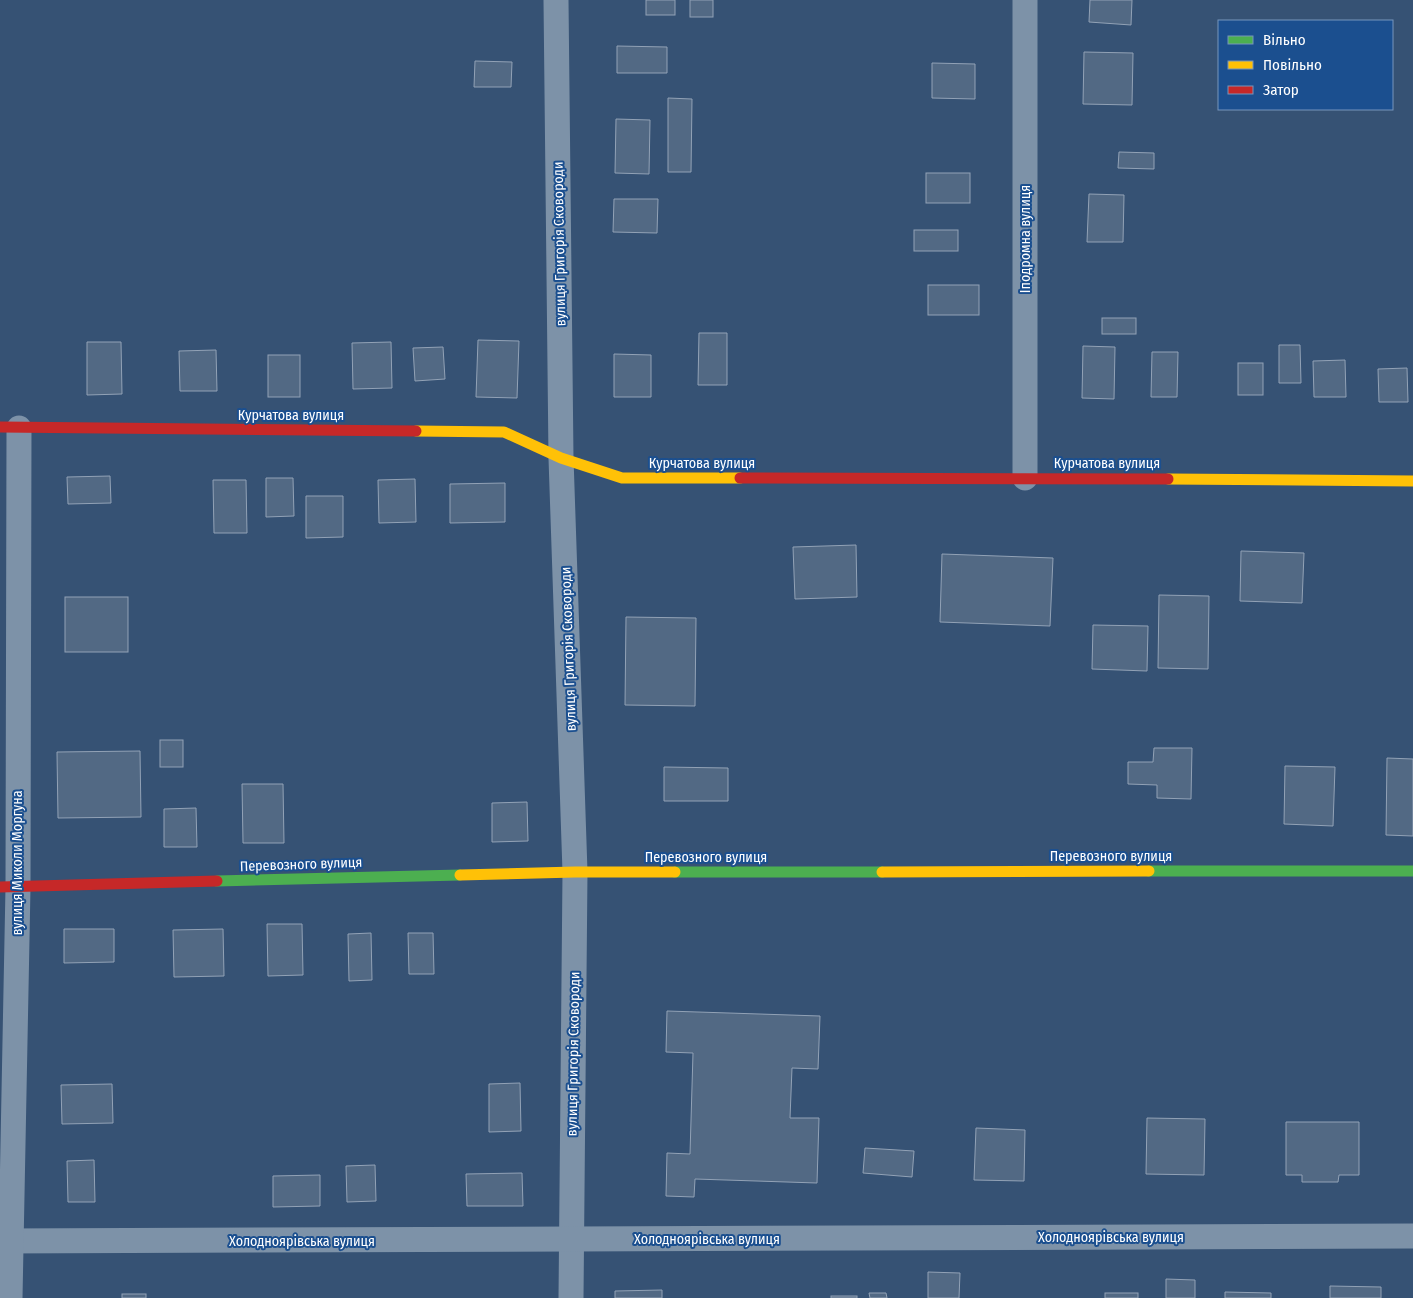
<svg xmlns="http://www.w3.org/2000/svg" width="1413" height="1298" font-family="'Fira Sans Condensed',sans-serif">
<rect width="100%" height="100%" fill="#365274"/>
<g fill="#526984" stroke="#92a2b6">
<rect x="646" y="0" width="29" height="15"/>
<rect x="690" y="0" width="23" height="17"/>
<path d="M1090 0H1132L1131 25 1089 22Z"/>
<path d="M617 46 667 47V73H617Z"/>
<path d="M1084 52 1133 53 1132 105 1083 104Z"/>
<path d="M475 61 512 62 511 87H474Z"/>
<path d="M932 63 975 64V99L932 98Z"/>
<path d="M668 98 692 99 691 172H668Z"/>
<path d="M616 119 650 120 649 174 615 173Z"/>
<path d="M1119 152 1154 153V169L1118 168Z"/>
<rect x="926" y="173" width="44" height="30"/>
<path d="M1089 194 1124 195 1123 242H1087Z"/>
<path d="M614 199H658L657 233 613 232Z"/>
<rect x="914" y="230" width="44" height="21"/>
<rect x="928" y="285" width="51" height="30"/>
<rect x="1102" y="318" width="34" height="16"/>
<path d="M699 333H727V385H698Z"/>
<path d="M478 340 519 341 517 398 476 397Z"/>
<path d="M87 342H121L122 394 87 395Z"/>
<path d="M391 342 392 388 353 389 352 343Z"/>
<path d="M1279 345H1300L1301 383H1279Z"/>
<path d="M1083 346 1115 347 1114 399 1082 398Z"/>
<path d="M443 347 445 379 415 381 413 348Z"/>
<path d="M216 350 217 391H180L179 351Z"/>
<path d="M1152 352H1178L1177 397H1151Z"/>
<path d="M614 354 651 355V397H614Z"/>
<rect x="268" y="355" width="32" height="42"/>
<path d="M1345 360 1346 397H1314L1313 361Z"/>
<rect x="1238" y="363" width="25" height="32"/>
<path d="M1407 368 1408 402H1379L1378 369Z"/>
<path d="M110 476 111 503 68 504 67 477Z"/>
<path d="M266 478H293L294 516 266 517Z"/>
<path d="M415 479 416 522 379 523 378 480Z"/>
<path d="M213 480H246L247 533H214Z"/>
<path d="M505 483V522L450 523V484Z"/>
<path d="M306 496H343V537L306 538Z"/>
<path d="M856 545 857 597 795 599 793 547Z"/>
<path d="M1241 551 1304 553 1302 603 1240 601Z"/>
<path d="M942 554 1053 558 1050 626 940 622Z"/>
<path d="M1159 595 1209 596 1208 669 1158 668Z"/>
<rect x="65" y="597" width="63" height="55"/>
<path d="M626 617 696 618 695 706 625 705Z"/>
<path d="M1093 625 1148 626 1147 671 1092 669Z"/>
<rect x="160" y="740" width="23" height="27"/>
<path d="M1154 748H1192L1191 799 1157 798V785L1128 784V762H1153Z"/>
<path d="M140 751 141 817 58 818 57 752Z"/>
<path d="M1387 758 1413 759V836L1386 835Z"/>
<path d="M1285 766 1335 767 1333 826 1284 824Z"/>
<path d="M664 767 728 768V801H664Z"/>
<path d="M242 784H283L284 843H243Z"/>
<path d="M527 802 528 841 492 842V803Z"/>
<path d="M196 808 197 847H164V809Z"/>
<path d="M267 924H302L303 975 268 976Z"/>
<path d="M64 929H114V962L64 963Z"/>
<path d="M223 929 224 976 174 977 173 930Z"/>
<path d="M371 933 372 980 349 981 348 934Z"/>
<path d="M408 933H433L434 974H409Z"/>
<path d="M667 1011 820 1016 818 1069 792 1068 790 1118H819L817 1183 695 1179 694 1197 666 1196 667 1153 690 1154 693 1053 666 1052Z"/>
<path d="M520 1083 521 1131 489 1132V1084Z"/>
<path d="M112 1084 113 1123 62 1124 61 1085Z"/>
<path d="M1147 1118 1205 1119 1204 1175 1146 1174Z"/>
<path d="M1286 1122H1359V1175H1339L1338 1182H1302V1175H1286Z"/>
<path d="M976 1128 1025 1130 1024 1181 974 1180Z"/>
<path d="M865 1148 914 1151 912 1177 863 1173Z"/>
<path d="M94 1160 95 1202H68L67 1161Z"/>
<path d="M375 1165 376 1201 347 1202 346 1166Z"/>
<path d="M522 1173 523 1206H467L466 1174Z"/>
<path d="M320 1175V1206L273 1207V1176Z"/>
<path d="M928 1272 960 1273 959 1298H928Z"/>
<path d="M1166 1279 1195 1280V1298H1166Z"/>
<path d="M1330 1286 1381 1287V1298H1330Z"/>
<path d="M662 1290V1298H615V1291Z"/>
<path d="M1225 1292 1271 1293V1298H1225Z"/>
<path d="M869 1293H886L887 1298H870Z"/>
<rect x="1105" y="1293" width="33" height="5"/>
<rect x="122" y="1294" width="24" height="4"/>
<rect x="831" y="1296" width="26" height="2"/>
</g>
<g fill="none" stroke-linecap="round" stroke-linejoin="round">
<g stroke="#7d92a8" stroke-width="25">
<path d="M556 0 561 458 575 872 571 1298"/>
<path d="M1025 478V0"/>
<path d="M0 1241 1413 1236"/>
<path d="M10 1298 18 887 19 428"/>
</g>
<g stroke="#4caf50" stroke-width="11">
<path d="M1149 871H1413"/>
<path d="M675 872H882"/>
<path d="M217 881 460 875"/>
</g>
<g stroke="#ffc107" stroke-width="11">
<path d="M416 431 504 432 561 458 622 478H740"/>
<path d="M1168 479 1413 481"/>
<path d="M882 872 1149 871"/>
<path d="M460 875 575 872H675"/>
</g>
<g stroke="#c62828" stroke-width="11">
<path d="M0 427 416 431"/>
<path d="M740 478 1168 479"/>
<path d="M0 887 217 881"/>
</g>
</g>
<g text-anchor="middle" stroke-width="4" stroke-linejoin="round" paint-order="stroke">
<g font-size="14" fill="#fff" stroke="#1b4f8f">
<text transform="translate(1025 239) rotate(-90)" y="5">Іподромна вулиця</text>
<text transform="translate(559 244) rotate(-91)" y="5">вулиця Григорія Сковороди</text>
<text x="291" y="420">Курчатова вулиця</text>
<text x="702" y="468">Курчатова вулиця</text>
<text x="1107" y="468">Курчатова вулиця</text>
<text transform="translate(568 649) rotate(-92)" y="5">вулиця Григорія Сковороди</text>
<text x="1111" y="861">Перевозного вулиця</text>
<text x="706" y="862">Перевозного вулиця</text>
<text transform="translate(17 863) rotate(-90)" y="5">вулиця Миколи Моргуна</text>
<text transform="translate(301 864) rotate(-2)" y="5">Перевозного вулиця</text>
<text transform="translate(573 1054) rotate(-89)" y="5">вулиця Григорія Сковороди</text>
<text x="1111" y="1242">Холодноярівська вулиця</text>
<text x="707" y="1244">Холодноярівська вулиця</text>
<text x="302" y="1246">Холодноярівська вулиця</text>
</g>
</g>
<rect x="1218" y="20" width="175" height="90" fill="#1b4f8f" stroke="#7695bc"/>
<rect x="1228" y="36" width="25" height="8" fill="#4caf50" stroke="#7695bc"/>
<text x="1263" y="45" font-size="15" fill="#ffffff">Вільно</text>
<rect x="1228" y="61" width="25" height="8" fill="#ffc107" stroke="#7695bc"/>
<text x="1263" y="70" font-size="15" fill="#ffffff">Повільно</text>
<rect x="1228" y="86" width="25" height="8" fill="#c62828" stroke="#7695bc"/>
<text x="1263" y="95" font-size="15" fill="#ffffff">Затор</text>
</svg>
